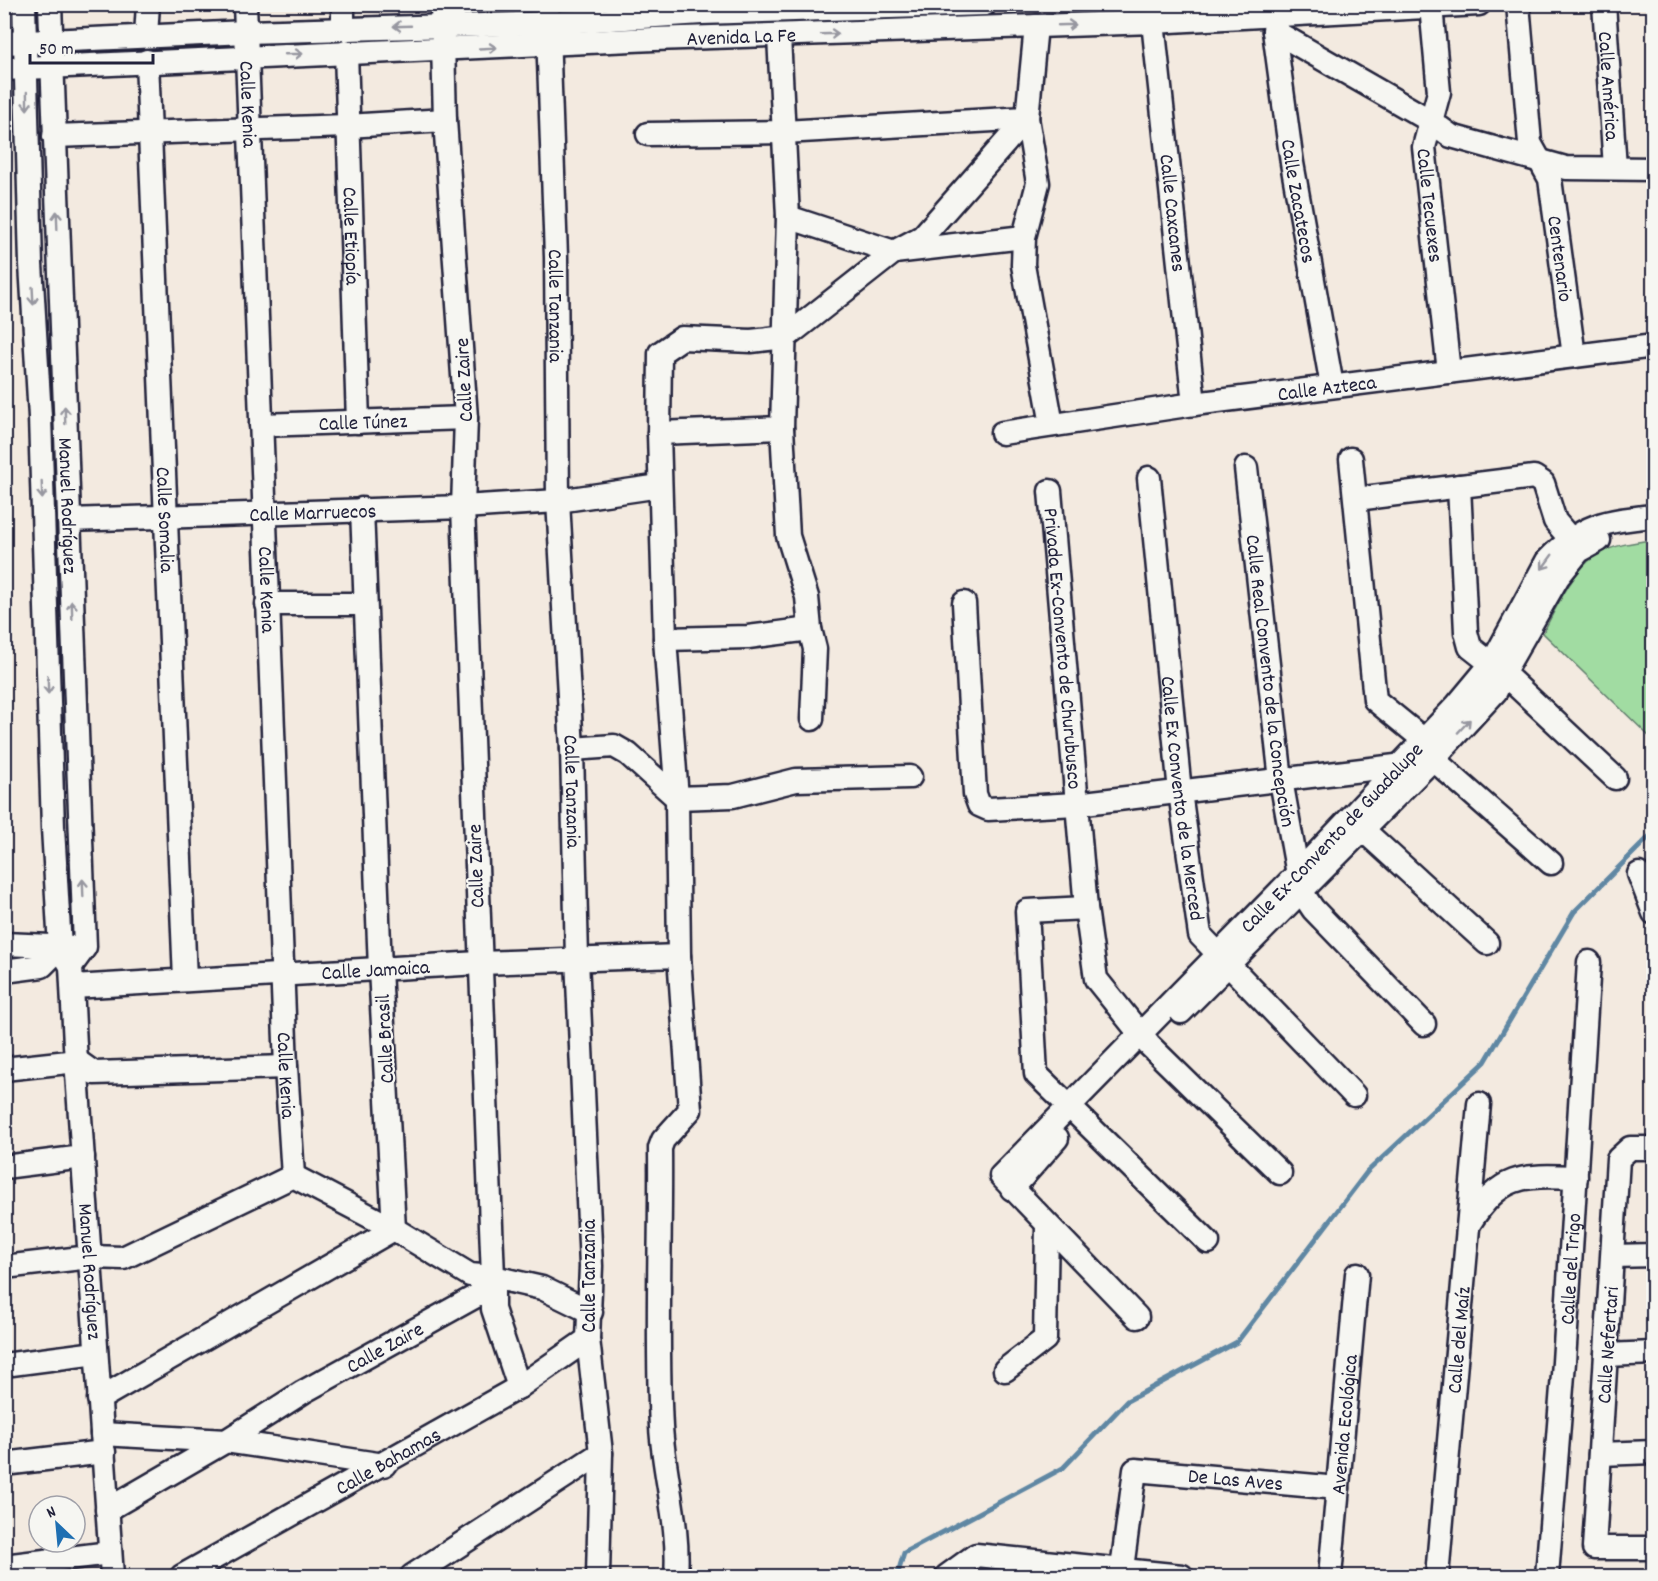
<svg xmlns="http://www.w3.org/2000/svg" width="1658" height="1581" font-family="Dekko,sans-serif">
<rect width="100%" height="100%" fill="#f3eae0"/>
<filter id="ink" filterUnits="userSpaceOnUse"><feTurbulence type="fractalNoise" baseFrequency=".0167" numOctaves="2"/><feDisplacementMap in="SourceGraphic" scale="12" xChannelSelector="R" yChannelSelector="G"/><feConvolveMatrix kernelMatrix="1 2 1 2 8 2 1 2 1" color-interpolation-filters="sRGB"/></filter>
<g filter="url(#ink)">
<path fill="#a1dca2" stroke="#627f6e" stroke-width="1.5" d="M1653 540H1654L1653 740 1543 633C1556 608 1572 572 1595 556 1611 545 1635 542 1653 540Z"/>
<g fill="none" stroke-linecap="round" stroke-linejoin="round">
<path stroke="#5f87a3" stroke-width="5" d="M897 1576 904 1553 1063 1468 1127 1401 1237 1342 1367 1172 1485 1062 1574 912 1654 832"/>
<defs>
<g id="minor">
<path id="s1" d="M24 4 31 264 40 417 53 828 60 948 71 966 75 1045 112 1576"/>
<path id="s2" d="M50 4 85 947 71 966"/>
<path id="s3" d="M245 4 286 1067 293 1176"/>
<path d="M343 4V29"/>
<path id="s4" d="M547 4 556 257 558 501 572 749 577 959 591 1266 588 1339 601 1453 598 1576"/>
<path id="s5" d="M1518 4 1530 143 1550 179 1574 356"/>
<path id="s6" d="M1604 4 1615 168"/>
<path id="s7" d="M1431 6 1439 92 1424 147 1449 372"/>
<path id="s8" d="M1276 21 1274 31 1292 163 1332 386"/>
<path id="s9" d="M1153 22 1194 404"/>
<path d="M1274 31 1429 120 1451 136 1566 168 1654 169"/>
<path d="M146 36 148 4"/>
<path d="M4 43 246 32 548 23 702 13 985 4"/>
<path id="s10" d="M346 52 358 422"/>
<path id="s11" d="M147 61 185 980"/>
<path id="s12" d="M4 69 654 39 1153 22 1479 4"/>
<path d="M1027 118 1038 183 1024 237 1023 265 1052 425"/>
<path d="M648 134 784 132 1027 118 1036 26"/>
<path d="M54 136 347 126 445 120"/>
<path d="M788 217 894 252 1024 237"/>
<path id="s13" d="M261 425 466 418"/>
<path d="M782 428 788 536 807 597 810 629"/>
<path d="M659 433 782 428 788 217 779 36"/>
<path id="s14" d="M1002 433 1194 404 1654 346"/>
<path d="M1351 459 1375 700 1424 740 1433 759 1551 863"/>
<path id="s15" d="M1246 468 1281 780 1301 891 1313 909 1424 1024"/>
<path id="s16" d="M1149 478 1180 792 1200 935 1354 1095"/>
<path d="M1459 486 1466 632 1470 647 1503 673 1615 778"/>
<path id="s17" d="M1050 491 1086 908 1096 979 1149 1045 1280 1173"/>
<path d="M1356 499 1534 477 1543 483 1555 521 1579 549"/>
<path id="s18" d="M69 520 463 507 558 501 660 486"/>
<path d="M964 603 975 794 979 805 988 809 1076 804 1404 765"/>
<path d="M267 604H365"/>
<path d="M665 639 748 637 810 629 815 649 812 719"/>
<path d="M572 749 614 746 628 754 677 798 733 796 796 780 910 777"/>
<path d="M1359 814 1362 829 1487 943"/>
<path d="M1639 874 1654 913"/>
<path d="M1086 908 1027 911 1036 1074 1208 1242"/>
<path d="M4 944 75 947"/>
<path d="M4 971 42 966 60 948"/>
<path id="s19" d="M73 987 479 963 679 956"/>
<path d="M1181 1012 1433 759 1496 691 1503 673 1558 577 1579 551 1599 540"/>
<path d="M4 1069 77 1061 94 1073 286 1067"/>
<path d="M1654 1148H1630L1618 1159 1594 1548H1654"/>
<path d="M4 1167 83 1157"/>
<path d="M293 1176 394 1229 470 1275 493 1277 542 1288 591 1312"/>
<path d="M1012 1189 1057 1138"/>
<path d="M1469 1224C1501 1174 1521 1175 1576 1177"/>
<path d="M1613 1256 1654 1255"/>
<path d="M4 1267 90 1257 123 1258 293 1176"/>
<path d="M493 1277V1309L519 1387"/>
<path id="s20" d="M1137 1317 1001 1176 1298 873 1457 705 1492 663 1547 561C1582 524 1605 521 1654 516"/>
<path d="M1606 1355 1654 1353"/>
<path d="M4 1365 96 1353"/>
<path d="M1005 1370 1045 1339 1047 1226"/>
<path d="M99 1399 394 1229 380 969 362 509"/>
<path d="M102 1434 226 1441 384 1465"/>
<path d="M1600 1454 1654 1452"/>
<path d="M4 1464 104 1452"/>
<path id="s21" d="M107 1510 226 1441 303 1392 478 1295 493 1277 463 507 466 418 445 120 442 4"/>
<path d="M4 1566 110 1553"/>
<path id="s22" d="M182 1576 519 1387 588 1339"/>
<path d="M412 1576 601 1453"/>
<path d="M676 1576C680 1525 664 1477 661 1427 656 1334 661 1241 660 1148L663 1140 690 1110 679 956 677 798 665 639 659 433 660 353 682 338 751 341 786 337 894 252 922 237 1027 118"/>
<path d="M947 1576 976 1555 1182 1576"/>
<path id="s23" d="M1121 1576 1135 1470 1338 1488"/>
<path id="s24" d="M1330 1576 1357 1274"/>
<path id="s25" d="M1437 1576 1479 1104"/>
<path id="s26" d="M1547 1576 1564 1362 1589 962"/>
</g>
</defs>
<use href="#minor" stroke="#22223b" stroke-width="27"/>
<use href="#minor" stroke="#f6f6f2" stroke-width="22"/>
</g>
<defs><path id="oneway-shaft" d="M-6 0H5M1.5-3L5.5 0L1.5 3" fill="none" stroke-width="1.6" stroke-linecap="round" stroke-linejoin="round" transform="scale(1.5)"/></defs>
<g stroke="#9797a0">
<use href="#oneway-shaft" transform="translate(1067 25) rotate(-2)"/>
<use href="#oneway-shaft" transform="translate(402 26) rotate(178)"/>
<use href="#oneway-shaft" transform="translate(830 34) rotate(-2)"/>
<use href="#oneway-shaft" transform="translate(488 48) rotate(-3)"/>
<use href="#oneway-shaft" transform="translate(294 54) rotate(-2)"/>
<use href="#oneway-shaft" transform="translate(27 101) rotate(89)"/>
<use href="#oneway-shaft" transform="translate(57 220) rotate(-92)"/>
<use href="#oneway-shaft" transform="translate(33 296) rotate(87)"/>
<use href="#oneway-shaft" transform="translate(65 415) rotate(-92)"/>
<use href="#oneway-shaft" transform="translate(42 490) rotate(88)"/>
<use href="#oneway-shaft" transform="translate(1547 562) rotate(126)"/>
<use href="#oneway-shaft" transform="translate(72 610) rotate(-92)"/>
<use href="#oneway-shaft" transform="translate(48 685) rotate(88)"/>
<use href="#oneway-shaft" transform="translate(1464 726) rotate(-47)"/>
<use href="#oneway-shaft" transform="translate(83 888) rotate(-92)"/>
</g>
</g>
<g text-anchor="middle" stroke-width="4.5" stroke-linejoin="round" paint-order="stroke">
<g font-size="21" fill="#22223b" stroke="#f6f6f2">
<text dy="7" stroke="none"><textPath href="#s12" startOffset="738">Avenida La Fe</textPath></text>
<text dy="7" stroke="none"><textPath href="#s6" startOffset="82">Calle América</textPath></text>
<text dy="7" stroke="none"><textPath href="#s3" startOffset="100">Calle Kenia</textPath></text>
<text dy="7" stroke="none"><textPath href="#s8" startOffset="182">Calle Zacatecos</textPath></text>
<text dy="7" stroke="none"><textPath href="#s7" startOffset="202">Calle Tecuexes</textPath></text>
<text dy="7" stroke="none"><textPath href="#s9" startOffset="192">Calle Caxcanes</textPath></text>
<text dy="7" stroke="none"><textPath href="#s10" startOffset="184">Calle Etiopía</textPath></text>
<text dy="7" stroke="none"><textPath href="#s5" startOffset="261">Centenario</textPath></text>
<text dy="7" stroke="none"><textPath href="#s4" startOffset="302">Calle Tanzania</textPath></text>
<text transform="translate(463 380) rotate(-93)" y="7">Calle Zaire</text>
<text dy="7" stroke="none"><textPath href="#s14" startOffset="328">Calle Azteca</textPath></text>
<text dy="7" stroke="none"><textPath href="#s13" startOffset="102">Calle Túnez</textPath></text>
<text dy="7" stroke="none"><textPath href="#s2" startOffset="502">Manuel Rodríguez</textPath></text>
<text dy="7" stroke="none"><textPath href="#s18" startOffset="244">Calle Marruecos</textPath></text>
<text dy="7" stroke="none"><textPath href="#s11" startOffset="459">Calle Somalia</textPath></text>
<text dy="7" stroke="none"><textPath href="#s3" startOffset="586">Calle Kenia</textPath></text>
<text dy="7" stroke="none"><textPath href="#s17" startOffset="158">Privada Ex-Convento de Churubusco</textPath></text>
<text dy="7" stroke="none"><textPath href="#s15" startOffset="214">Calle Real Convento de la Concepción</textPath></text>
<text dy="7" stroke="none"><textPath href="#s4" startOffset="788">Calle Tanzania</textPath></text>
<text dy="7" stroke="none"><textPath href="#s16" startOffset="322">Calle Ex Convento de la Merced</textPath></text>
<text dy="7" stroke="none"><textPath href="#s20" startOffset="669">Calle Ex-Convento de Guadalupe</textPath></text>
<text transform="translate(475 866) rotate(-92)" y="7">Calle Zaire</text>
<text dy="7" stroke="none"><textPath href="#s19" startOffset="303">Calle Jamaica</textPath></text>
<text transform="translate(384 1039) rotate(-93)" y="7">Calle Brasil</text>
<text dy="7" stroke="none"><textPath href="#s3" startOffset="1072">Calle Kenia</textPath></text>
<text dy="7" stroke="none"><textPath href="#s26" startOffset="308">Calle del Trigo</textPath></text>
<text dy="7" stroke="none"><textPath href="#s1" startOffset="1272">Manuel Rodríguez</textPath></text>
<text transform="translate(588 1276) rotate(-90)" y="7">Calle Tanzania</text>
<text dy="7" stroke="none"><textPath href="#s25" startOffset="237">Calle del Maíz</textPath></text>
<text transform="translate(1607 1345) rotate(-86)" y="7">Calle Nefertari</text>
<text dy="7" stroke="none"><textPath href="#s21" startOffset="322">Calle Zaire</textPath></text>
<text dy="7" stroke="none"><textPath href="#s24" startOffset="152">Avenida Ecológica</textPath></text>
<text dy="7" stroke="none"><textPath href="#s22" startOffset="236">Calle Bahamas</textPath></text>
<text dy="7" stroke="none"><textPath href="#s23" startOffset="208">De Las Aves</textPath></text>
</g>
</g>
<rect width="1658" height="1581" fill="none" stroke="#f6f6f2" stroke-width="24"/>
<rect x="12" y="12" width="1634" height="1557" fill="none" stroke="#22223b" stroke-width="2" filter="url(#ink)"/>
<g transform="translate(57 1524) rotate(334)"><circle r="28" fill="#f6f6f2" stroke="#a1a1a9" stroke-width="1.5"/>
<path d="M0-4.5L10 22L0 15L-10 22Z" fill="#1f6fb2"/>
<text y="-9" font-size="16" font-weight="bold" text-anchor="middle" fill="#22223b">N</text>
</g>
<path d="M30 54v9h123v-9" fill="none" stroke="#22223b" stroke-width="3"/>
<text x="39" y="54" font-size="18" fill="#22223b" stroke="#f6f6f2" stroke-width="4.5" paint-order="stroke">50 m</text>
</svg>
